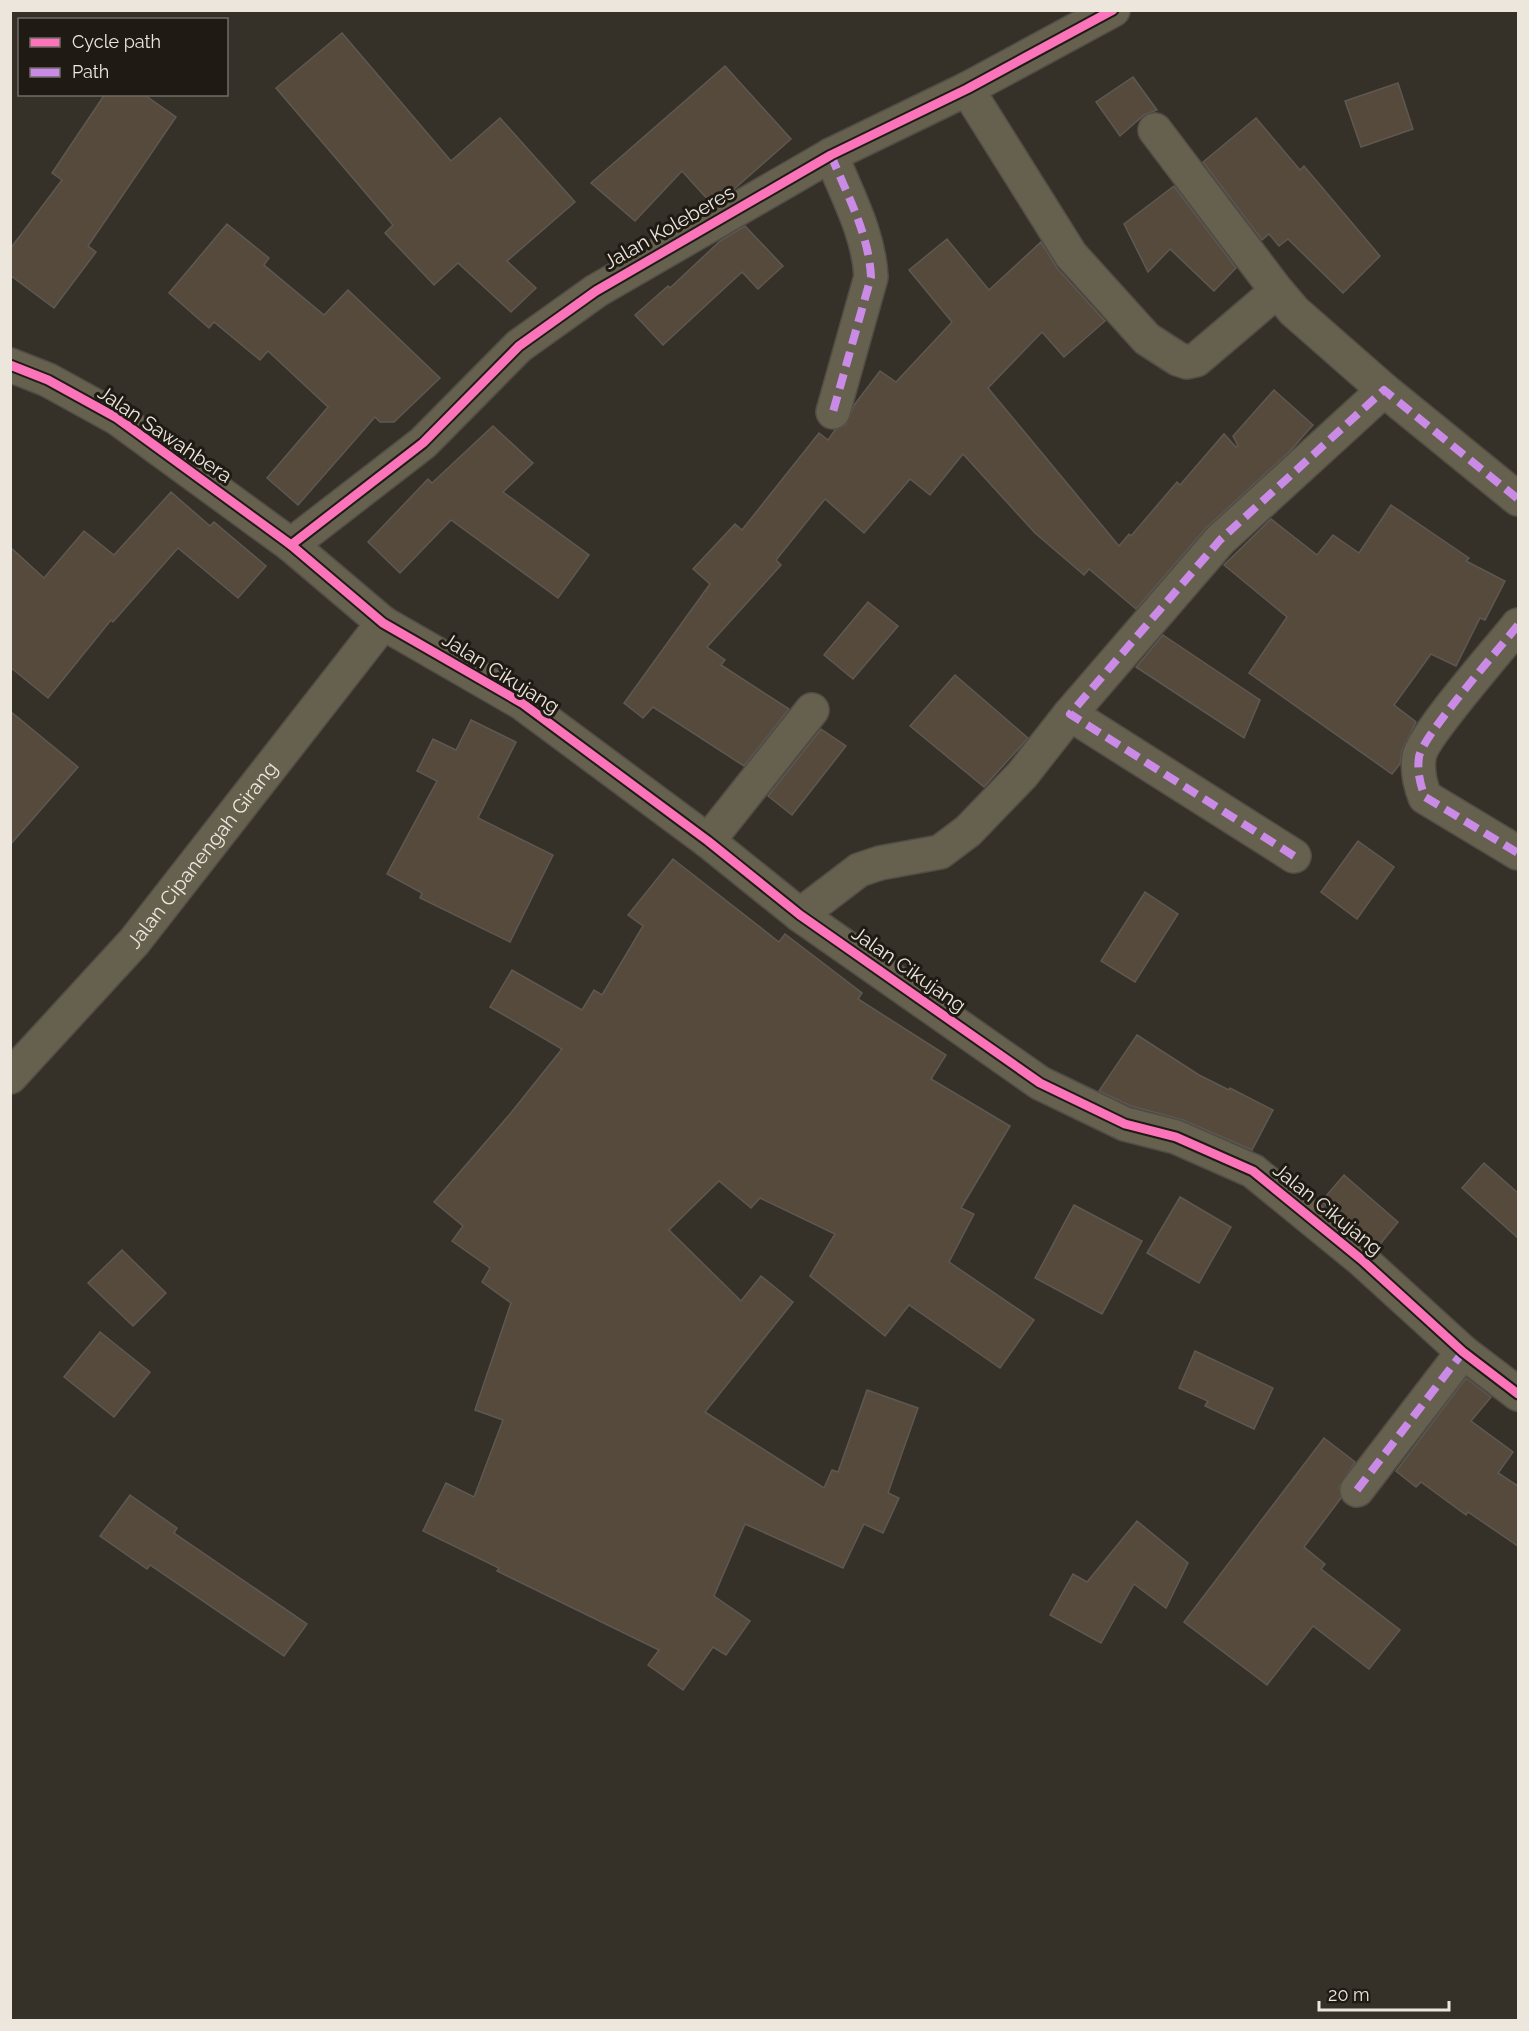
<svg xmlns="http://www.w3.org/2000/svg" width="1529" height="2031" font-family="Raleway,sans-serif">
<rect width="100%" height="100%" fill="#363128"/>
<g fill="#564a3d" stroke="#5e5852" stroke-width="1.5">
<path d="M342 33 451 161 500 118 575 202 507 261 536 288 511 312 458 263 434 285 385 233 393 225 276 88Z"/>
<path d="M725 66 791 139 733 190 711 203 682 171 635 221 591 183Z"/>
<path d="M1133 77 1157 110 1144 115 1120 136 1096 102Z"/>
<path d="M1398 83 1413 129 1361 147 1345 101Z"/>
<path d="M105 94H143L176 117 88 246 96 252 54 308 10 275V249L62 180 52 173Z"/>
<path d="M1256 118 1300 170 1304 166 1380 256 1343 293 1288 239 1279 246 1269 234 1262 240 1203 162Z"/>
<path d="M1174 186 1236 268 1214 291 1170 249 1148 272 1124 224Z"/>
<path d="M227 224 269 258 264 265 324 315 348 290 440 378 394 422H380L375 417 298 505 267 478 328 407 268 351 260 360 214 322 209 328 169 293Z"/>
<path d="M745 226 783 266 758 289 742 272 663 345 635 315 668 286 670 288 720 241Z"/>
<path d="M947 239 989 290 1041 242 1057 268 1105 321 1064 357 1042 332 988 388 1119 546 1129 534 1131 536 1177 482 1180 485 1224 434 1236 447 1238 446 1233 436 1274 390 1313 425 1290 451 1206 528 1136 609 1089 569 1084 575 1035 533 963 454 930 495 910 479 864 533 825 499 776 560 781 565 707 647 725 660 721 665 789 709 744 766 653 707 643 718 624 703 710 584 693 569 735 524 742 530 819 433 828 440 835 430 846 425 855 404 880 371 896 382 952 322 909 270Z"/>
<path d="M493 426 533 463 503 492 589 555 558 598 451 520 400 573 368 542 428 479 432 483Z"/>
<path d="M171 492 210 526 214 522 266 566 238 598 178 548 113 622 111 620 48 698 10 667V547L44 578 84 531 114 555Z"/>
<path d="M1391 505 1469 558 1466 561 1505 581 1485 620 1480 618 1456 666 1431 654 1394 705 1416 722 1402 750 1400 764 1392 774 1249 673 1287 617 1224 565 1271 519 1317 555 1333 535 1359 553Z"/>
<path d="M868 602 898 626 853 679 824 655Z"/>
<path d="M1163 635 1260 700 1244 738 1136 667Z"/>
<path d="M955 675 1028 738 984 787 910 726Z"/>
<path d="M10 711 78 767 10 845Z"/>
<path d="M471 720 516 742 478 818 553 855 510 942 420 898 422 893 387 874 437 781 417 771 433 739 456 750Z"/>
<path d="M821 729 846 746 792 815 768 796Z"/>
<path d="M1358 841 1394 867 1357 919 1321 892Z"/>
<path d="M673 859 779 942 785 934 862 993 858 999 946 1055 931 1079 1010 1126 961 1208 974 1214 949 1262 1034 1320 1000 1368 909 1305 885 1336 810 1276 835 1234 760 1198 751 1208 719 1181 669 1230 741 1301 761 1276 793 1302 705 1412 824 1488 832 1470 838 1472 867 1390 918 1408 888 1493 899 1498 883 1533 864 1524 843 1568 745 1524 714 1596 750 1621 726 1655 713 1647 683 1690 648 1665 659 1650 497 1571 499 1568 423 1531 446 1483 474 1497 503 1420 475 1410 511 1303 482 1282 490 1268 452 1241 463 1226 434 1202 510 1114 562 1049 490 1007 512 970 582 1010 594 990 602 995 643 926 628 915Z"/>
<path d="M1145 892 1178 914 1135 982 1101 961Z"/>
<path d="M1137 1035 1199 1075 1229 1090 1230 1088 1273 1110 1252 1150 1183 1120 1131 1106 1099 1091Z"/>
<path d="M1484 1163 1518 1193V1238L1462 1188Z"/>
<path d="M1344 1175 1398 1222 1377 1248 1321 1202Z"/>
<path d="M1180 1197 1231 1227 1199 1283 1147 1253Z"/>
<path d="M1074 1205 1142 1241 1102 1314 1035 1278Z"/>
<path d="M122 1250 166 1293 133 1326 88 1283Z"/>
<path d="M100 1332 150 1372 114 1417 64 1377Z"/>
<path d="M1195 1351 1273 1388 1254 1429 1205 1406 1208 1401 1179 1388Z"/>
<path d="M1466 1378 1491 1397 1471 1421 1513 1452 1498 1473 1518 1486V1546L1468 1512 1466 1515 1421 1482 1416 1487 1396 1471Z"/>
<path d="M1324 1438 1355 1462 1339 1487 1341 1498 1304 1547 1325 1564 1321 1569 1400 1630 1369 1669 1313 1626 1267 1685 1184 1622Z"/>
<path d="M130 1495 177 1528 174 1533 307 1624 284 1656 150 1565 147 1569 100 1536Z"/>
<path d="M1137 1521 1188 1563 1166 1608 1134 1584 1101 1643 1050 1615 1073 1574 1087 1582Z"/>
</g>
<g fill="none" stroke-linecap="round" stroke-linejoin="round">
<defs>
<g id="street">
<path d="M967 89 1071 255 1147 339 1178 359 1187 362 1196 360 1277 291 1294 311 1384 390 1518 499"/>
<path d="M1155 130 1277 291"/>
<path d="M831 155C847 195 869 234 871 277L833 412"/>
<path d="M10 365 48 380 117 418 291 545 383 623 522 703 708 841 800 915 1040 1083 1125 1124 1176 1137 1253 1171 1362 1260 1463 1352 1518 1394"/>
<path d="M291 545 423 443 519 346 596 291 831 155 967 89 1113 10"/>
<path d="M1518 625C1501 647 1422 736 1419 757 1417 771 1420 784 1425 797L1518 853"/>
<path d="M1070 714 1294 856"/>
<path d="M708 841 812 710"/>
<path d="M800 915 859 870 880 863 940 852 968 831 1022 775 1070 714 1220 540 1384 390"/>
<path id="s1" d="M10 1077 134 942 383 623"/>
<path d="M1357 1490 1463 1352"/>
</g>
</defs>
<use href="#street" stroke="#524d46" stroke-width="36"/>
<use href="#street" stroke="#65614e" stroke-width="33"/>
<g stroke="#ca8be6" stroke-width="8" stroke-dasharray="15 8" stroke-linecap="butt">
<path d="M831 155C847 195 869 234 871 277L833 412"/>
<path d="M1518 625C1501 647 1422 736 1419 757 1417 771 1420 784 1425 797L1518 853"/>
<path d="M1294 856 1070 714 1220 540 1384 390 1518 499"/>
<path d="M1357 1490 1463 1352"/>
</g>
<defs>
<g id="cycleway">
<path d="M10 365 48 380 117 418 291 545 383 623 522 703 708 841 800 915 1040 1083 1125 1124 1176 1137 1253 1171 1362 1260 1463 1352 1518 1394"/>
<path d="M291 545 423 443 519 346 596 291 831 155 967 89 1113 10"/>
</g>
</defs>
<use href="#cycleway" stroke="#1f1b14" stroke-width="13"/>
<use href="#cycleway" stroke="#fb73b8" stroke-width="9"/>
</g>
<g text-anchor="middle" stroke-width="6" stroke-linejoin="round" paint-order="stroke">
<g font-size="20" fill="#ece6dc" stroke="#1f1b14">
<text transform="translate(669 227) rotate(-30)" y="7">Jalan Koleberes</text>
<text transform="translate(165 434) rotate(34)" y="7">Jalan Sawahbera</text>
<text transform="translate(501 673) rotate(32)" y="7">Jalan Cikujang</text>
<text dy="7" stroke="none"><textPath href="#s1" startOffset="294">Jalan Cipanengah Girang</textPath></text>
<text transform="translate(909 969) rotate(35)" y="7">Jalan Cikujang</text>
<text transform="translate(1328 1209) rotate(39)" y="7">Jalan Cikujang</text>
</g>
</g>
<rect width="1529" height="2031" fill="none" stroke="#ece6dc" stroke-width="24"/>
<rect x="18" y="18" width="210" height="78" fill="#1f1b14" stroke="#716c64" stroke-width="1.5"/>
<rect x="30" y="38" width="30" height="9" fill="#fb73b8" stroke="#716c64" stroke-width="1.5"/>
<text x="72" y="48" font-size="18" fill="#ece6dc">Cycle path</text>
<rect x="30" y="68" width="30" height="9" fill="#ca8be6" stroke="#716c64" stroke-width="1.5"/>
<text x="72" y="78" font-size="18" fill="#ece6dc">Path</text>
<path d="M1319 2001v9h130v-9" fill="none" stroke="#ece6dc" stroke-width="3"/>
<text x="1328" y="2001" font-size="18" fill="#ece6dc" stroke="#1f1b14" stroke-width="4.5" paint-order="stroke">20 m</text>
</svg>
